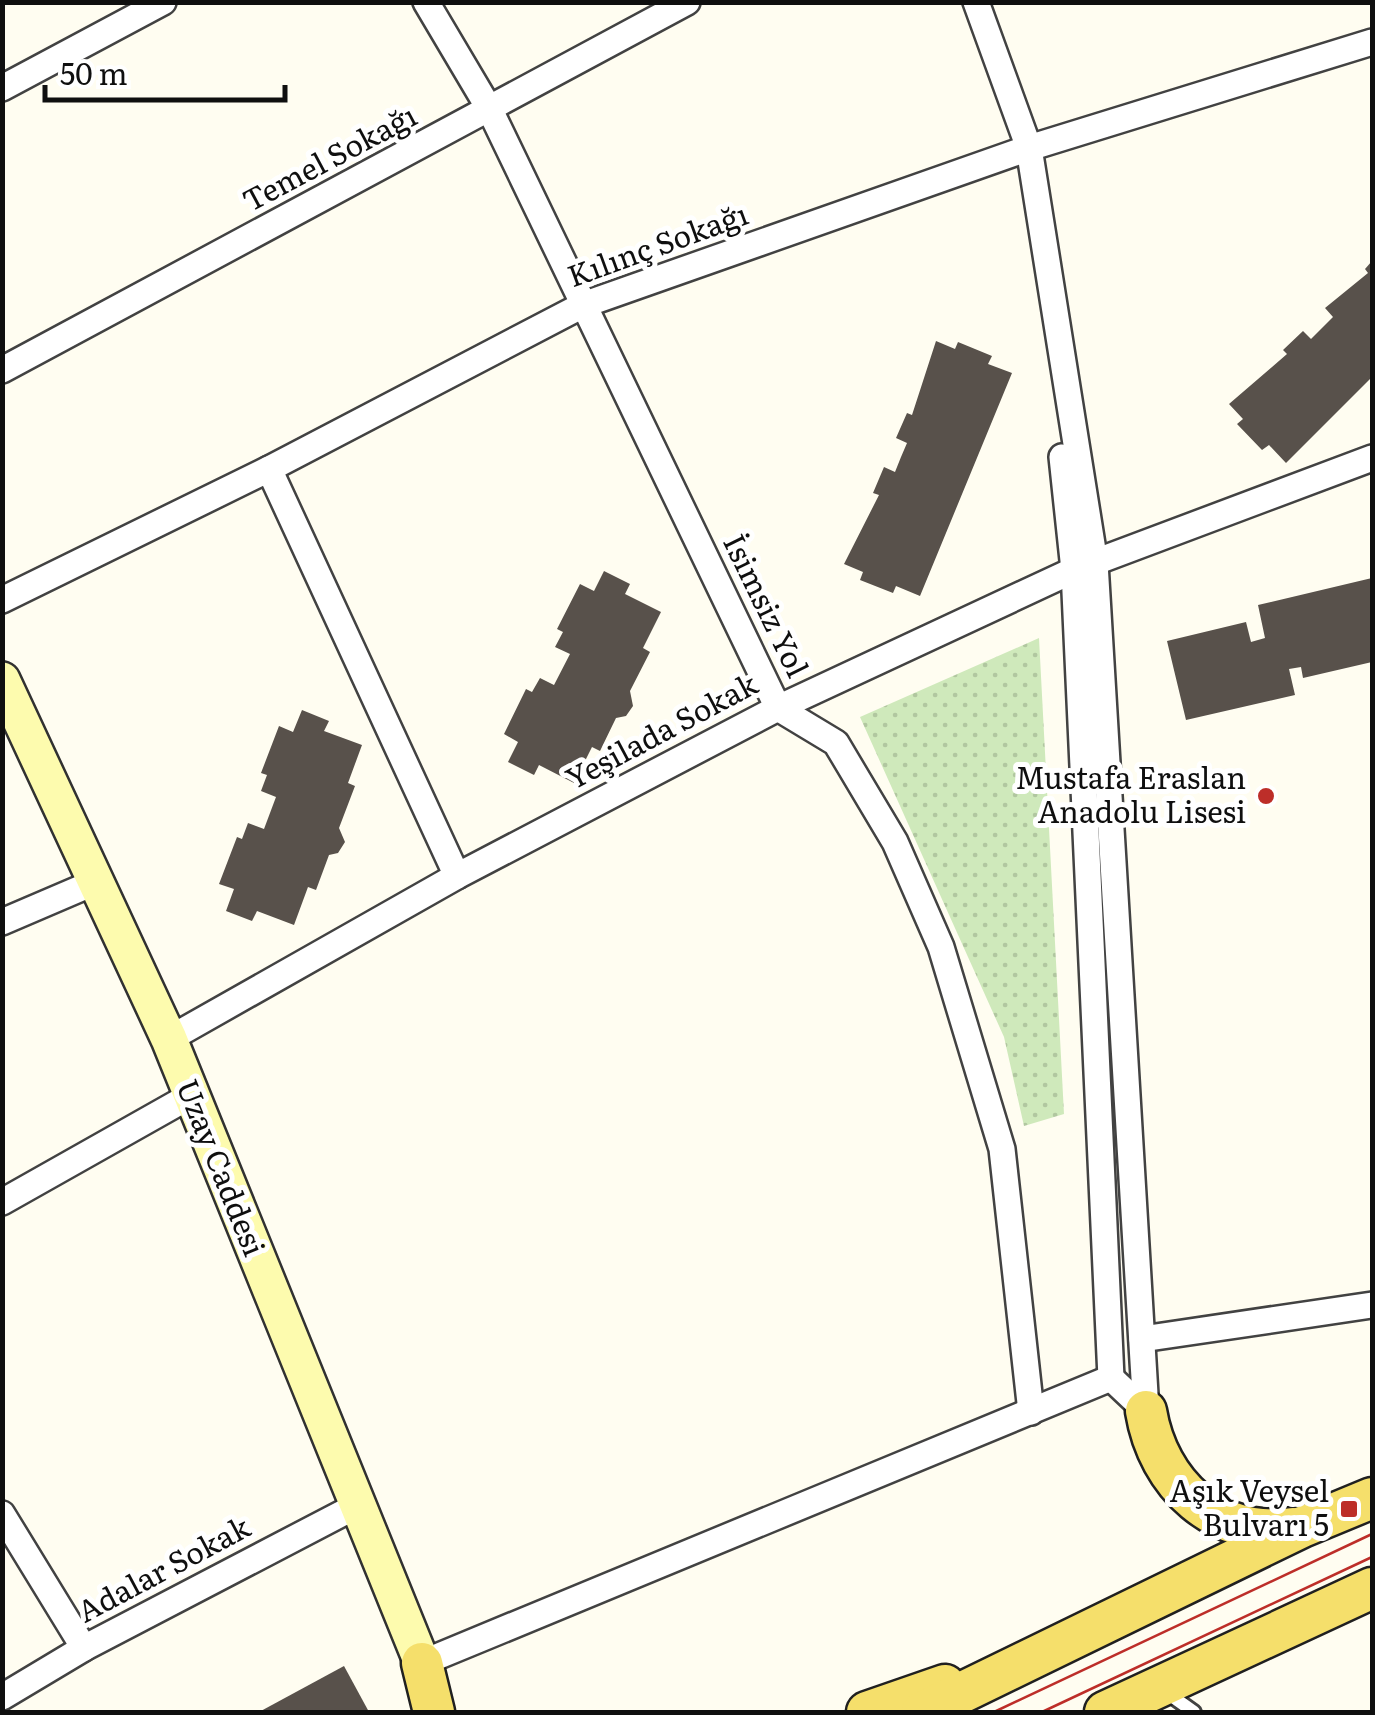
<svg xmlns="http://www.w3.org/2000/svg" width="1375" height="1715" font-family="Literata,serif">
<defs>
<pattern id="grass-dots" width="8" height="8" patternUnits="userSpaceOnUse" patternTransform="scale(2.5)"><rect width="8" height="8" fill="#cfe9bb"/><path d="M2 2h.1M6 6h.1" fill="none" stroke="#b1c7a0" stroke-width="1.8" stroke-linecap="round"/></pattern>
</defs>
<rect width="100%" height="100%" fill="#fffdf1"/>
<path fill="url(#grass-dots)" d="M1039 638 1064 1114 1024 1126 1004 1037 860 717Z"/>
<g fill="#58514b">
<path d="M1372 261V377L1286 463 1269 445 1262 450 1237 424 1243 419 1229 404 1287 354 1283 350 1303 331 1311 339 1333 317 1325 308 1368 273 1365 269Z"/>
<path d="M936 341 955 349 958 342 992 356 988 364 1012 373 920 596 896 586 893 593 860 580 863 572 844 564 879 495 873 493 884 467 895 472 901 457 907 443 896 438 907 413 912 415Z"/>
<path d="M604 571 630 584 625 594 661 612 643 648 650 652 630 691 633 706 626 716 616 718 600 751 592 747 574 783 539 765 534 775 508 762 518 742 504 734 526 689 532 692 540 678 554 685 570 654 555 647 563 632 557 629 580 584 594 591Z"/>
<path d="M1372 578V662L1303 678 1301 667 1289 669 1295 695 1186 720 1167 641 1246 622 1251 642 1265 638 1258 605Z"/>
<path d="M302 710 329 721 324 731 362 745 348 783 355 786 339 828 345 842 338 853 329 855 316 890 308 887 294 925 257 911 252 921 226 911 234 889 219 884 237 837 242 839 248 823 264 829 276 797 261 791 267 775 261 773 279 726 293 732Z"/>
<path d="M344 1666 369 1712H259Z"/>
</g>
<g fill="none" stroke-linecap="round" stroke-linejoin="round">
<defs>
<path id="service" d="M1166 1692 1194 1712"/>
<g id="minor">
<path d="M426 2 490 110 778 708 836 743 895 842 941 947 1002 1149 1031 1412"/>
<path d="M976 2 1029 148 1095 563 1146 1411"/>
<path d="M2 88 163 2"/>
<path d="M2 370 687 2"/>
<path d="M1062 457 1074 570 1111 1378"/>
<path d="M269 469 457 876"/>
<path d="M2 600 269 469 583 305 1029 148 1372 42"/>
<path d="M2 922 93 883"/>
<path d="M169 1039 457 876 778 708 1074 570 1372 458"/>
<path d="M2 1202 190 1096"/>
<path d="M1142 1339 1372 1305"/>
<path d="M2 1514 84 1648"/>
<path d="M422 1663 1111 1378 1146 1411"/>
<path d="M2 1697 84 1648 358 1505"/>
</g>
<path id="secondary" d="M2 680 169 1039 422 1663"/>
<g id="primary">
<path d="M1146 1411C1158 1484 1216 1539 1293 1528"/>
<path d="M422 1663 434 1712"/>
<path d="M867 1712 945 1685"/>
<path d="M922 1712 1302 1527 1372 1498"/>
<path d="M1105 1712 1372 1588"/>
</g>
</defs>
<use href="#service" stroke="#424242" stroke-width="18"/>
<use href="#minor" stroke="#424242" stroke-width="30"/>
<use href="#secondary" stroke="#313131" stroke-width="40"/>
<use href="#primary" stroke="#202020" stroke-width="45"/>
<use href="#service" stroke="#fff" stroke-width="12"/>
<use href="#minor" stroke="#fff" stroke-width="25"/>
<use href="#secondary" stroke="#fdfbae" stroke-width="35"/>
<use href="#primary" stroke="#f5df6b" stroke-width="40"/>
<g stroke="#bd2e29" stroke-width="2.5">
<path d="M994 1712 1372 1534"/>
<path d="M1042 1712 1372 1557"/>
</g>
</g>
<g fill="#bd2e29" stroke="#fff" stroke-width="4">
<circle cx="1266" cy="796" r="10"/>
<rect x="1339" y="1499" width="20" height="20" rx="5"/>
</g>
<g text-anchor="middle" stroke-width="10" stroke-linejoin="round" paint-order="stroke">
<g font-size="30" fill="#0f0f0f" stroke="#fff">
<text transform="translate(330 159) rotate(-28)" y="10">Temel Sokağı</text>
<text transform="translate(658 246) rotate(-20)" y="10">Kılınç Sokağı</text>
<text transform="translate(765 606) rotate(64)" y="10">İsimsiz Yol</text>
<text transform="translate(662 732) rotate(-28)" y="10">Yeşilada Sokak</text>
<text transform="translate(220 1168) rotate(68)" y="10">Uzay Caddesi</text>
<text transform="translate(164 1570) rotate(-28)" y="10">Adalar Sokak</text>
</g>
<g font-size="30" fill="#0f0f0f" stroke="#fff" text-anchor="end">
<text x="1246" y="789">Mustafa Eraslan<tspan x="1246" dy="34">Anadolu Lisesi</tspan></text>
<text x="1329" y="1502">Aşık Veysel<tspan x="1329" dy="34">Bulvarı 5</tspan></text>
</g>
</g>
<rect width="1375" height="1715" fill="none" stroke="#0f0f0f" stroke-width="10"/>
<path d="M45 85v15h240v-15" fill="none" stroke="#0f0f0f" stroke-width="5"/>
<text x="60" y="85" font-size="30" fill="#0f0f0f" stroke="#ffffff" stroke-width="8" paint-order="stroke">50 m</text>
</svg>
